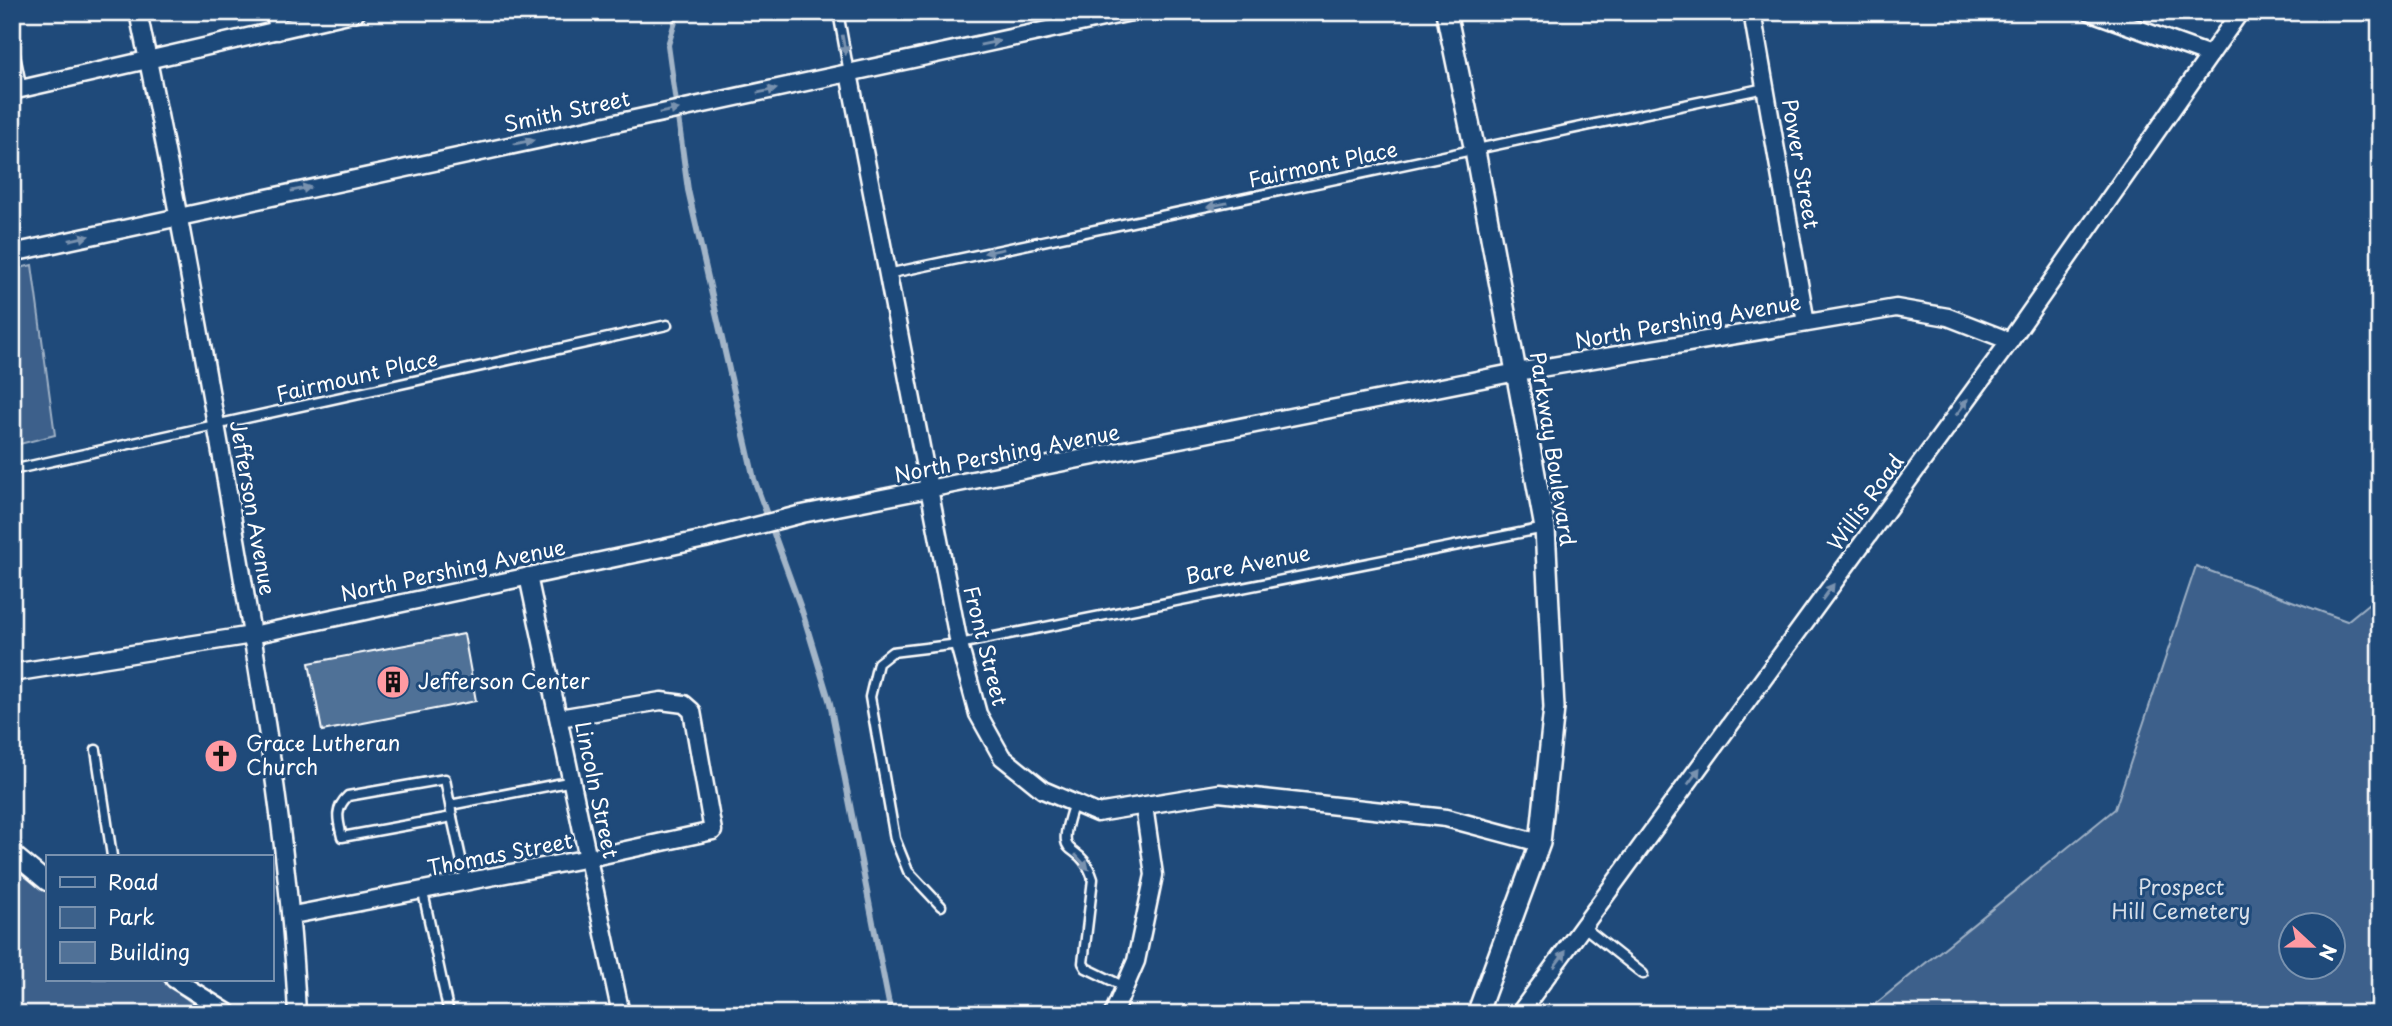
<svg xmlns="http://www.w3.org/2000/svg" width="2392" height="1026" font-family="'Playpen Sans',sans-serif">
<rect width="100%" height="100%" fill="#1f4a7a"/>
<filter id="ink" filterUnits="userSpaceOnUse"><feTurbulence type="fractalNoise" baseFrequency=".0143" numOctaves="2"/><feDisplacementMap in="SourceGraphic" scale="14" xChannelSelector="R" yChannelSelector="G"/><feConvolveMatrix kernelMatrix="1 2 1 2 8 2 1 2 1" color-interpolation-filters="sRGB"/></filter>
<g filter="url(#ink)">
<g fill="#3c618b" stroke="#9eb0c5" stroke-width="2" fill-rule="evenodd">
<path d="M32 265 55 435 12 446V270Z"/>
<path d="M2196 566 2347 621 2380 594V1014H1863L2115 809ZM2290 925H2332V967H2290Z"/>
<path d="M12 863 47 890V979H161L206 1014H12Z"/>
</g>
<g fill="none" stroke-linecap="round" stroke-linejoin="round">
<path stroke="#a3b5c8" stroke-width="6" d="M678 12 668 45 688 190 754 479 802 611 830 703 891 1014"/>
</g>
<g fill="#507197" stroke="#fff" stroke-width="2">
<path d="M12 621 17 643 12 644Z"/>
<path d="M464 634 476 701 322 731 309 663Z"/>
</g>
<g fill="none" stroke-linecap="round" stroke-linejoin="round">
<defs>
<g id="service">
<path d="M838 12 849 73"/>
<path d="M12 41 22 89"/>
<path d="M887 274 1765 88"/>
<path d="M12 470 667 325"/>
<path d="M96 750 112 856"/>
<path d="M1074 803C1052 867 1079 835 1093 879L1083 963 1086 968 1125 987"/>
<path d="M450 805 452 817 342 837C338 820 334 809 348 796L445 779 450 805 573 781"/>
<path d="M452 817 466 881"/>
<path d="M423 892 449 1014"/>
<path d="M941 906 908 871 895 839 870 697 878 663 892 652 959 644 1545 528"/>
<path d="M1584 927 1643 974"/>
</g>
<g id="minor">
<path d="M138 12C174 183 204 355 234 527 261 688 290 850 297 1014"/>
<path d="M275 12 278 31"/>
<path d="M1752 12 1806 323"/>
<path d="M2091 12 2210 55"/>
<path d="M849 73 959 644 978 714 1002 757 1043 790 1097 813 1219 793 1446 818 1540 843"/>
<path d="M12 91 357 12"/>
<path d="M12 253 1131 12"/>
<path d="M528 576 621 1014"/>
<path d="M12 673 252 635 705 539 802 514 1517 372 1896 308 1948 317 2010 341"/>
<path d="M12 853 47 882"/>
<path d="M293 915 589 858 713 831 692 711 684 704 661 701 559 718"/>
<path d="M174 979 230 1014"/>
<path d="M1113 1014 1136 961 1154 875 1144 806"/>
<path d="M1519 1014 2010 341 2240 12"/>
</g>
<path id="tertiary" d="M1446 12 1475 151 1545 528 1554 708 1540 843 1477 1014"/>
</defs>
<use href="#service" stroke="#fff" stroke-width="13"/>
<use href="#minor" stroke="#fff" stroke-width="21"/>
<use href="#tertiary" stroke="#fff" stroke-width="24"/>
<use href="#service" stroke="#1f4a7a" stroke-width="8"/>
<use href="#minor" stroke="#1f4a7a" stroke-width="16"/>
<use href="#tertiary" stroke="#1f4a7a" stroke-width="19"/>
</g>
<defs><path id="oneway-solid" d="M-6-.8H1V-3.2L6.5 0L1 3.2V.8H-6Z" transform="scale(1.75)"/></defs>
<g fill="#7992af">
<use href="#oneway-solid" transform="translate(990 43) rotate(-12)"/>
<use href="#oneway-solid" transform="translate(844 45) rotate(80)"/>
<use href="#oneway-solid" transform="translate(767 91) rotate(-12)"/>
<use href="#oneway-solid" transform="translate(669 111) rotate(-12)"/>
<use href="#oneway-solid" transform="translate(524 142) rotate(-12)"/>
<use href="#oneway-solid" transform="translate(301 189) rotate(-12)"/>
<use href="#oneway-solid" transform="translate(1217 205) rotate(168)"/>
<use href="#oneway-solid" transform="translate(79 238) rotate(-13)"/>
<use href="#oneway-solid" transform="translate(994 251) rotate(168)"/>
<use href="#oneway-solid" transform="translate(1962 407) rotate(-54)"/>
<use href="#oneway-solid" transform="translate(1828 592) rotate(-54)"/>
<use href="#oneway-solid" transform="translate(1694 776) rotate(-54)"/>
<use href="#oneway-solid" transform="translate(1082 862) rotate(48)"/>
<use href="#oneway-solid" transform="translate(1560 959) rotate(-54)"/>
</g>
</g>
<defs>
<symbol id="building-disc" viewBox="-11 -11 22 22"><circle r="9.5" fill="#ff9aa2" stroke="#1f4a7a"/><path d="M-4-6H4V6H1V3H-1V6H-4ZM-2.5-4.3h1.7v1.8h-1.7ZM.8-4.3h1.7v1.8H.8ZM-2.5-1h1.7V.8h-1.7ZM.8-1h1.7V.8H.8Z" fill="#111"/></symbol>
<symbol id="church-disc" viewBox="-11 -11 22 22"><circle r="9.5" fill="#ff9aa2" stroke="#1f4a7a"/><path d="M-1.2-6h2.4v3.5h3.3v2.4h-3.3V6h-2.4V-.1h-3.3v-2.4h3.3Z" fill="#111"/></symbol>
</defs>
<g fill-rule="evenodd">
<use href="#building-disc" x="374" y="663" width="38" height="38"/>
<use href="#church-disc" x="202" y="737" width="38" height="38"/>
</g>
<g text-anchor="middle" stroke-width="6" stroke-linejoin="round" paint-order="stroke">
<g font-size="21" fill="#fff" stroke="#1f4a7a">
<text transform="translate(567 112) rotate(-12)" y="7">Smith Street</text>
<text transform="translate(1800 164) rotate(80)" y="7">Power Street</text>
<text transform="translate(1323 165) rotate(-12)" y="7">Fairmont Place</text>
<text transform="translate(1688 322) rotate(-10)" y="7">North Pershing Avenue</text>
<text transform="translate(357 377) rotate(-13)" y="7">Fairmount Place</text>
<text transform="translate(1552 449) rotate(81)" y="7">Parkway Boulevard</text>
<text transform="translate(1007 454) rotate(-11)" y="7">North Pershing Avenue</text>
<text transform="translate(1866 503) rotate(-54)" y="7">Willis Road</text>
<text transform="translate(252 508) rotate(80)" y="7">Jefferson Avenue</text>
<text transform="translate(1248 565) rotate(-11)" y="7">Bare Avenue</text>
<text transform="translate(453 571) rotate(-12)" y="7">North Pershing Avenue</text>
<text transform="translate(985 646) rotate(76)" y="7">Front Street</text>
<text transform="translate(596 790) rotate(78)" y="7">Lincoln Street</text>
<text transform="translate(500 855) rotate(-11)" y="7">Thomas Street</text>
</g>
<g font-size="21" fill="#fff" stroke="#1f4a7a" text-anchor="start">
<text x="418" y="689">Jefferson Center</text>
<text x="246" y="751">Grace Lutheran<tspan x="246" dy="24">Church</tspan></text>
</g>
<g font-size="21" fill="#d8dfe8" stroke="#1f4a7a">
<text x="2181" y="895">Prospect<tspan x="2181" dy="24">Hill Cemetery</tspan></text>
</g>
</g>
<rect width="2392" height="1026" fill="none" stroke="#1f4a7a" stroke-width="42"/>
<rect x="21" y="21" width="2350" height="984" fill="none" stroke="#fff" stroke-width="2.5" filter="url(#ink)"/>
<rect x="46" y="855" width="228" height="126" fill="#1f4a7a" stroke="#7992af" stroke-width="2"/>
<rect x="60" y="877" width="35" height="10" fill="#1f4a7a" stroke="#7992af" stroke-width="2"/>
<text x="108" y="890" font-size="21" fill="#ffffff">Road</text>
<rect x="60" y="907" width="35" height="21" fill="#3c618b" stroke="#7992af" stroke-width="2"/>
<text x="108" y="925" font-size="21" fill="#ffffff">Park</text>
<rect x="60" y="942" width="35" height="21" fill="#507197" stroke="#7992af" stroke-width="2"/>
<text x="108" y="960" font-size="21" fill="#ffffff">Building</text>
<g transform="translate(2312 946) rotate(112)"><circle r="33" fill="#1f4a7a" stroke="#7992af" stroke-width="2"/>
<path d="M0-5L12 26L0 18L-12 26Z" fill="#ff9aa2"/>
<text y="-10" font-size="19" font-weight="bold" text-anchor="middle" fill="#ffffff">N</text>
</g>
</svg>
